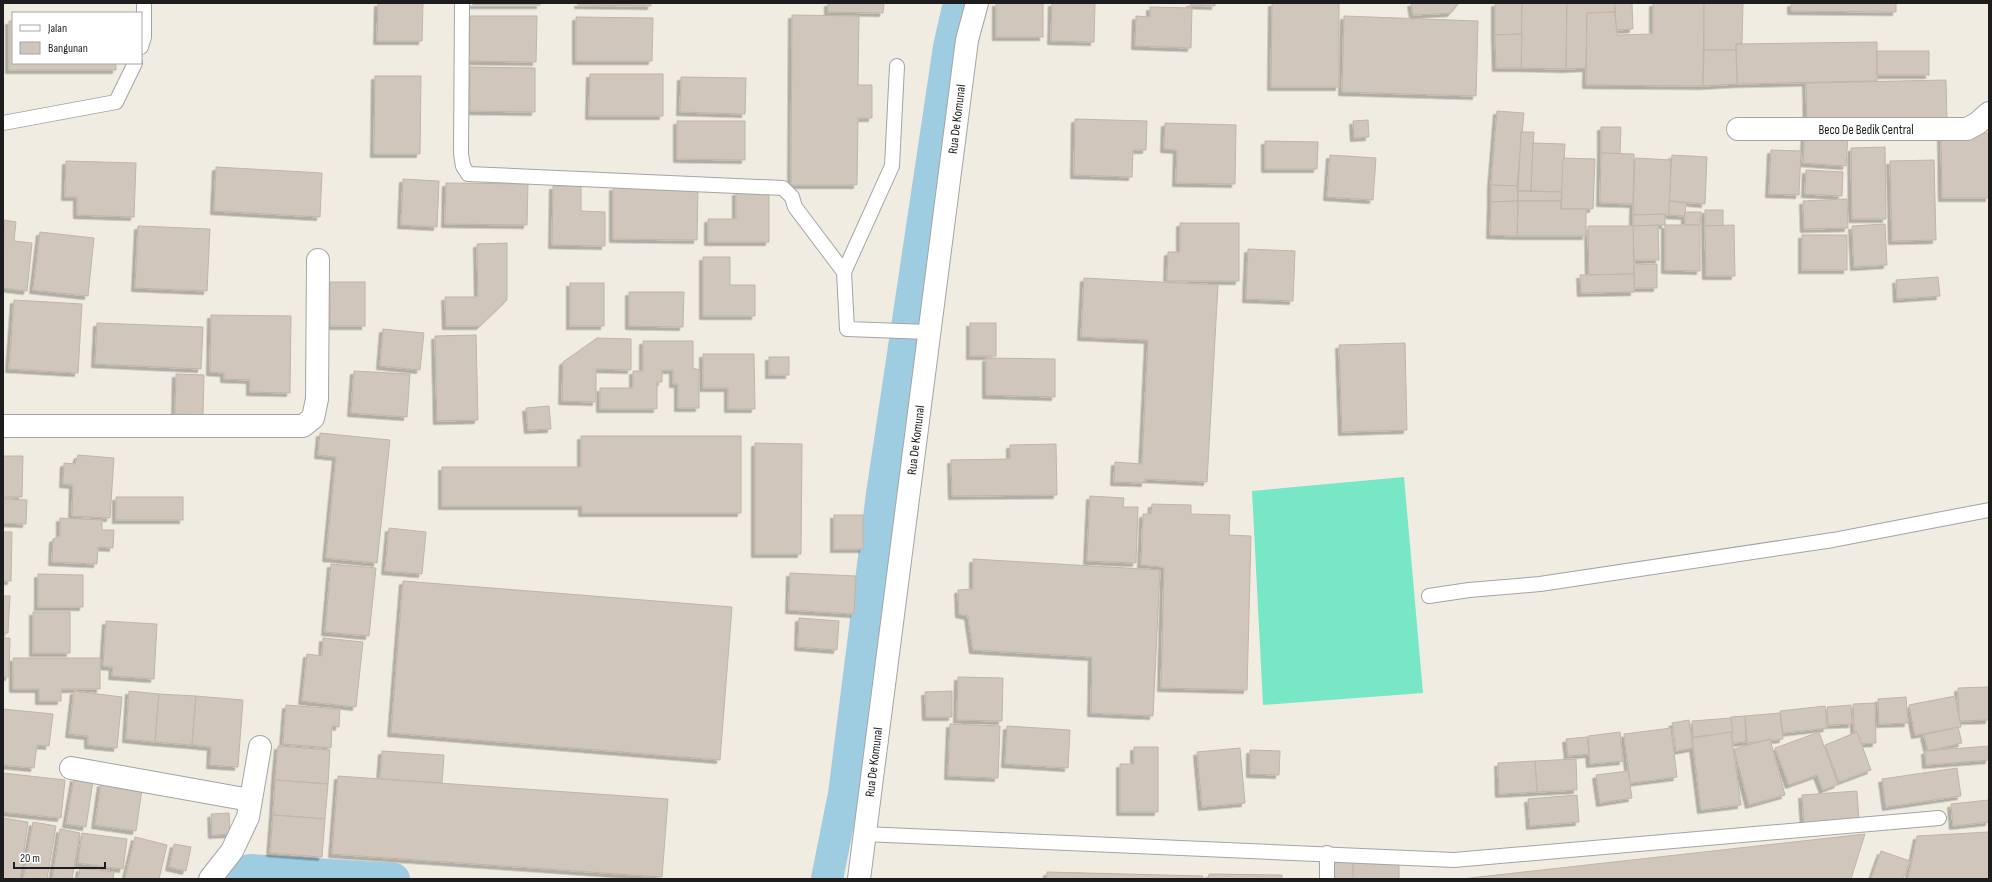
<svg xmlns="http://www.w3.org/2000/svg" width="1992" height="882" font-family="'Sofia Sans Condensed',sans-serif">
<defs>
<filter id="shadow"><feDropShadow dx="-3.5" dy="3.5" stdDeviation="0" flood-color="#0004"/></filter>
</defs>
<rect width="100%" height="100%" fill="#f0ece2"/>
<path fill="#78e7c6" d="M1404 477 1423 693 1263 705 1252 491Z"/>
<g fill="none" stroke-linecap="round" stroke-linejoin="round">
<g stroke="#9ecde2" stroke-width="32">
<path d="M221 879 250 870 394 879"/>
<path d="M827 879 844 794 882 494 949 47 959 3"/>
</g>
</g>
<g fill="#d0c6bb" stroke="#c3b4a3" filter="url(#shadow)">
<path d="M378 3H423L422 41H377Z"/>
<rect x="473" y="3" width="67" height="2"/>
<path d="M578 3H651V6L578 5Z"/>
<path d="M828 3H884L883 13 828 12Z"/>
<rect x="996" y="3" width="47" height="34"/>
<path d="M1052 3H1095L1094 42 1051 41Z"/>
<path d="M1190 3H1215V6L1190 5Z"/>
<path d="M1272 3H1339V87H1271Z"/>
<path d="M1411 3H1459L1451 13 1413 15Z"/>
<path d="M1495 3H1522V34L1495 35Z"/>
<path d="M1522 3H1567L1566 69 1521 68Z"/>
<path d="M1567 3H1615V12L1587 13 1586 68 1566 69Z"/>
<path d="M1615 3H1632L1633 29 1616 30Z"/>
<path d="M1653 3H1704L1703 86 1586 85 1587 13 1615 12 1617 35 1653 34Z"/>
<path d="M1704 3H1743L1742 44H1736V50H1704Z"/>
<path d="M1791 3H1896V12L1791 11Z"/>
<path d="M1150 7 1192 8 1191 48 1135 46 1136 16 1150 17Z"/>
<path d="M792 15 859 16 858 85H872V118H858L857 185H791Z"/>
<path d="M470 16H537L536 62 469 61Z"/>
<path d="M1344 16 1478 21 1476 96 1342 92Z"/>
<path d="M576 17 653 18 652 61H576Z"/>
<path d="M9 21H13V63H116V70H9Z"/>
<path d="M1522 34 1521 68H1496L1495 35Z"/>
<path d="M1877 42V81L1737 84 1736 44Z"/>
<path d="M1704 50H1736L1737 84 1703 86Z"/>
<rect x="1877" y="51" width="52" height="24"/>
<path d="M470 67 535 68V112L470 111Z"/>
<path d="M590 74H663V116H589Z"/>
<path d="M375 76H421L420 154H374Z"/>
<path d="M681 77 746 78 745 114 680 112Z"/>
<path d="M1946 80 1947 122 1807 125 1806 83Z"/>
<path d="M1497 111 1524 113 1517 186 1491 185Z"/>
<path d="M1075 119 1147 121 1146 150H1133L1132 177 1074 175Z"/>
<path d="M1368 120 1369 137 1354 138 1353 121Z"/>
<path d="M677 121H745V160L677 159Z"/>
<path d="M1165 123 1236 125 1235 184 1176 183 1177 150 1164 149Z"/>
<path d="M1601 127H1621L1620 154 1601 153Z"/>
<path d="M1521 132H1534L1531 191H1518Z"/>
<path d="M1805 132 1848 135 1846 166 1803 163Z"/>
<path d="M1989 133V198H1942L1941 134Z"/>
<path d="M1265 141 1318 142 1317 169H1265Z"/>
<path d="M1533 143 1565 144 1562 192 1531 191Z"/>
<path d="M1885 147 1886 219H1852L1851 148Z"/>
<path d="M1771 150 1801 151 1799 195 1769 194Z"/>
<path d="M1601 153 1634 154 1633 204 1600 203Z"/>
<path d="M1330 155 1376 158 1373 200 1327 197Z"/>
<path d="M1672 155 1707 157 1705 204 1669 201Z"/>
<path d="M1563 158 1595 159 1593 209H1561Z"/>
<path d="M1635 158 1671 160 1669 215H1633Z"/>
<path d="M1934 160 1936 240 1892 241 1890 161Z"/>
<path d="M66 161 136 163 134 217 77 215V197H65Z"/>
<path d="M216 167 322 173 320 217 214 211Z"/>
<path d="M1806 170 1843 172 1842 196 1805 194Z"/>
<path d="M403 179 439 181 437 227 401 225Z"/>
<path d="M446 183 528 184 527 225 445 224Z"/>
<path d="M1491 185 1517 186 1518 201 1491 202Z"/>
<path d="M553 186H581V211L605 212V246L552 245Z"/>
<path d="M613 187 698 188 697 240 613 239Z"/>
<path d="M1518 191 1562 192 1561 201H1518Z"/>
<path d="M736 192H769V242H708V219H736Z"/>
<path d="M1847 199 1848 228 1804 229 1803 201Z"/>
<path d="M1518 201H1561V209H1586V236H1517Z"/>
<path d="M1518 201 1517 236 1490 235 1491 202Z"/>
<path d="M1669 201 1686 203 1685 216 1669 215Z"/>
<rect x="1705" y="210" width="18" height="16"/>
<path d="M1685 212H1701L1700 225H1685Z"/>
<path d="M1665 214V225L1633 226V215Z"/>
<path d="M4 220 16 222 14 241 32 243 27 291 3 288Z"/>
<path d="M1180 223H1239V281H1167L1168 252H1180Z"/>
<path d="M1885 224 1887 265 1854 267 1852 226Z"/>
<path d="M1658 225 1659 260H1634L1633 226Z"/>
<path d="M1665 225H1700V271L1665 270Z"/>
<path d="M1734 225 1735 276H1706L1705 226Z"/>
<path d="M138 226 210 229 207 291 135 288Z"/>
<path d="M1588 226H1633L1634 274 1589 275Z"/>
<path d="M40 232 94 238 88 296 33 290Z"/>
<rect x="1802" y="235" width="45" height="35"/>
<path d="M507 243V300L480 326H446L445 297H478L477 244Z"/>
<path d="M1248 249 1295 251 1293 301 1246 299Z"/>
<path d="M703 257H730V285H755V316H703Z"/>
<path d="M1657 264V288H1634V265Z"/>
<path d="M1634 274V292L1581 293 1580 275Z"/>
<path d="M1938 277 1940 296 1897 299 1896 280Z"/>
<path d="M1084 278 1218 285 1207 482 1145 479V483L1114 482 1115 462 1142 464 1148 340 1081 337Z"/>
<rect x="330" y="282" width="35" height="44"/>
<rect x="570" y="283" width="34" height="43"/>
<path d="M629 292H684L683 327 629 326Z"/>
<path d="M14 300 82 304 78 373 9 369Z"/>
<path d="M211 315 291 316 290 393 250 392V380L224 379V373L210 372Z"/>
<path d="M97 323 203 327 201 369 95 364Z"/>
<rect x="970" y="323" width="26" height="33"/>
<path d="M383 329 424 333 420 370 380 366Z"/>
<path d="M476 335 478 420 437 421 435 336Z"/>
<path d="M597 338 631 339V370L596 369V402L562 401 563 362Z"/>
<path d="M643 341H693V368L699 370V408H678V384H673V370H662V382H657V409H600V388H633V371H643Z"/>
<path d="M1405 343 1407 430 1342 432 1339 345Z"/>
<path d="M703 354H754L755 409H728V388H703Z"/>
<rect x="769" y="357" width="20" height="18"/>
<path d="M986 358 1055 359V397L986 395Z"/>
<path d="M354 371 410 374 407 417 351 413Z"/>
<path d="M176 374 204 375 203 415 175 414Z"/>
<path d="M549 406 551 429 528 430 526 408Z"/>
<path d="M320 433 390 440 377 563 326 558 336 457 318 455Z"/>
<path d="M581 436H741V513H582V506H442V467H581Z"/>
<path d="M755 443 802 444 801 554H755Z"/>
<path d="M1056 444 1057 495 952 496 951 460 1010 459V445Z"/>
<path d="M78 455 114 458 110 518 72 516 73 485 63 484 64 463 75 464Z"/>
<path d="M3 456H23L22 497H3Z"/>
<path d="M1090 496 1124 498 1123 507H1138L1136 563 1087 561Z"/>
<rect x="116" y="497" width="67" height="23"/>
<path d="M3 499 27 500 26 524 3 523Z"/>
<path d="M1152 504 1191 505V514L1230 515 1229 535 1251 536 1247 690 1161 688 1164 567 1141 565 1143 514H1151Z"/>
<rect x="834" y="515" width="29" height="34"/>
<path d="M60 518 102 520V530H114L113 548 98 547 97 564 52 562 53 539 60 536Z"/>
<path d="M389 528 426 532 422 574 385 571Z"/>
<path d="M3 532H12L11 581H3Z"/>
<path d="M973 559 1160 570 1153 716 1091 713 1092 657 973 650 968 616 959 614 958 590 973 589Z"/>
<path d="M331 564 376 568 369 636 325 632Z"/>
<path d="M790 573 856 576 854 614 789 610Z"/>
<path d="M38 574 83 575V607H38Z"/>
<path d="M403 581 732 607 720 760 391 733Z"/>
<path d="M3 596H10L8 633H3Z"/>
<rect x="33" y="612" width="37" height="41"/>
<path d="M799 618 839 621 837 650 798 647Z"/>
<path d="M106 621 157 624 154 679 112 676 113 667 103 666Z"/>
<path d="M3 638H10L9 677H3Z"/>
<path d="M323 638 363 642 356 707 302 701 307 654 322 656Z"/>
<path d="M13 658H100V689H61V701H39V689H13Z"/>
<path d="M958 677 1003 678 1002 721 957 720Z"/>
<path d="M1989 687V720L1959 721 1958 688Z"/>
<path d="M74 691 122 697 117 748 88 745V736L69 734Z"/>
<path d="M129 691 159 694 155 742 126 739Z"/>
<path d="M952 691V717H926L925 692Z"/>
<path d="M159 694 196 696 192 745 155 742Z"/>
<path d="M196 696 243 700 238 767 210 765 211 747 192 745Z"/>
<path d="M1955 696 1961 727 1915 735 1909 705Z"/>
<path d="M1906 697 1908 723 1879 724 1878 699Z"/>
<path d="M1875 703 1876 743 1855 744 1853 704Z"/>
<path d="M286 705 340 709 339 727 332 726 331 748 283 744Z"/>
<path d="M1851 705 1852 724 1828 725 1827 707Z"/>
<path d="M1825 706 1827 728 1783 733 1780 711Z"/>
<path d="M3 709 53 714 49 746 37 745 34 768 3 765Z"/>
<path d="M1780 713 1783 739 1747 743 1745 716Z"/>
<path d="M1745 716 1746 742 1732 743 1731 717Z"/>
<path d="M1731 718 1733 733 1693 737 1692 721Z"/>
<path d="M1689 720 1693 748 1676 751 1672 723Z"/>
<path d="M950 724 1000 726 998 778 948 776Z"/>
<path d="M1007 726 1070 730 1068 768 1005 764Z"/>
<path d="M1958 727 1962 743 1928 751 1924 735Z"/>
<path d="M1671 728 1677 777 1630 783 1624 734Z"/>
<path d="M1620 732 1623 761 1590 764 1588 736Z"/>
<path d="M1731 732 1741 805 1701 810 1692 738Z"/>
<path d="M1819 732 1838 784 1823 790 1817 775 1789 785 1775 748Z"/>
<path d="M1857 732 1871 770 1839 782 1825 745Z"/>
<path d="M1587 737 1589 754 1568 756 1566 739Z"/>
<path d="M1770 739 1785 795 1749 805 1734 749Z"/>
<path d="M278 746 330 750 328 784 275 780Z"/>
<path d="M1989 746V760L1926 765 1925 751Z"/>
<path d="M1134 747H1158V812H1120V764H1134Z"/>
<path d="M1240 748 1245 803 1202 807 1197 752Z"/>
<path d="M1250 750 1280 751 1279 775 1250 774Z"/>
<path d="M382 751 444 755 442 783 380 779Z"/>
<path d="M1576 759 1577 790 1537 792 1535 761Z"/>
<path d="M1535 761 1537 792 1499 794 1498 763Z"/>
<path d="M1957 768 1961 796 1886 807 1882 779Z"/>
<path d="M1628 771 1632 798 1600 803 1596 775Z"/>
<path d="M3 773 65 780 61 818 3 812Z"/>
<path d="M338 776 668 799 662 877 332 854Z"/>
<path d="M74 778 93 781 86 827 66 824Z"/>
<path d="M275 780 328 784 325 819 273 815Z"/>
<path d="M101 783 142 789 136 831 95 825Z"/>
<path d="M1857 791 1859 822 1804 826 1802 795Z"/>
<path d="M1577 795 1579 822 1530 826 1528 799Z"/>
<path d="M1989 800V822L1953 826 1951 804Z"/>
<path d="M229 813 230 834 212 835 211 814Z"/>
<path d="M273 815 325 819 322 857 270 853Z"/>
<path d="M3 818 28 822 20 879H3Z"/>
<path d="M33 822 56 826 47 879H23Z"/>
<path d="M60 829 80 833 72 879H52Z"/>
<path d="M1989 832V879H1908L1917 836Z"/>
<path d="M82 833 127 839 123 869 78 863Z"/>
<path d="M1865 834 1851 879H1461Z"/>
<path d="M135 837 167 845 159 879H125Z"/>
<path d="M174 844 191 847 186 871 169 867Z"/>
<path d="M1881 851 1910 861 1903 879H1871Z"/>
<path d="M1399 858V879H1353V859Z"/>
<rect x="1330" y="859" width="23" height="20"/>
<path d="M80 868 114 872 113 879H78Z"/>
<path d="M1047 872 1203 876V879H1047Z"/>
<path d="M1209 874 1282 875V879H1208Z"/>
</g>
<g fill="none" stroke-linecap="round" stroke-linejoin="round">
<defs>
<g id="service">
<path d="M462 3 461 154 463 166 468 174 783 188 792 197 795 207 844 272 847 329 929 332"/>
<path d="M141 47 144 37V3"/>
<path d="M3 123 116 102 135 63"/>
<path d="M844 272 892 166 897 66"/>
<path d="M1429 596 1469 590 1540 584 1833 540 1989 510"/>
<path d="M864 834 1454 860 1939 818"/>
<path d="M1327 853V879"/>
</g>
<g id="minor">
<path d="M1738 129H1967L1978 123 1989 113"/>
<path d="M3 426H303L313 418 317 399 318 260"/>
<path d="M71 768 250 800"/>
<path d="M210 879 232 851 248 817 260 747"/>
<path d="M859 879 967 40 977 3"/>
</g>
</defs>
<use href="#service" stroke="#a4a4a4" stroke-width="16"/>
<use href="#minor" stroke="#a4a4a4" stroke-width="24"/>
<use href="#service" stroke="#fff" stroke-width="14"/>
<use href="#minor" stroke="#fff" stroke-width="22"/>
</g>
<g text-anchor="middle" stroke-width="3" stroke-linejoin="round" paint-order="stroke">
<g font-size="13" fill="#1d1d1d" stroke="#fff">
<text transform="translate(956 119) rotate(-83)" y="5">Rua De Komunal</text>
<text x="1866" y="134">Beco De Bedik Central</text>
<text transform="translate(915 440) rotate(-83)" y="5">Rua De Komunal</text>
<text transform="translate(873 762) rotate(-83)" y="5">Rua De Komunal</text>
</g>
</g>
<rect width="1992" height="882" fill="none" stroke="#1d1d1d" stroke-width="8"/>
<rect x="12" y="12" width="130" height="52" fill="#ffffff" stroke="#a5a5a5"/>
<rect x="20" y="25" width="20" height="6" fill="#ffffff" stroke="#a5a5a5"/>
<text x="48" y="32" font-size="12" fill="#1d1d1d">Jalan</text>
<rect x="20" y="42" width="20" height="12" fill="#d0c6bb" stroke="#a5a5a5"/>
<text x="48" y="52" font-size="12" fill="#1d1d1d">Bangunan</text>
<path d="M14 862v6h91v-6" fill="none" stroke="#1d1d1d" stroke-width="2"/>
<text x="20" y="862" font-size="12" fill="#1d1d1d" stroke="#ffffff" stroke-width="3" paint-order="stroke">20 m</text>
</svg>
